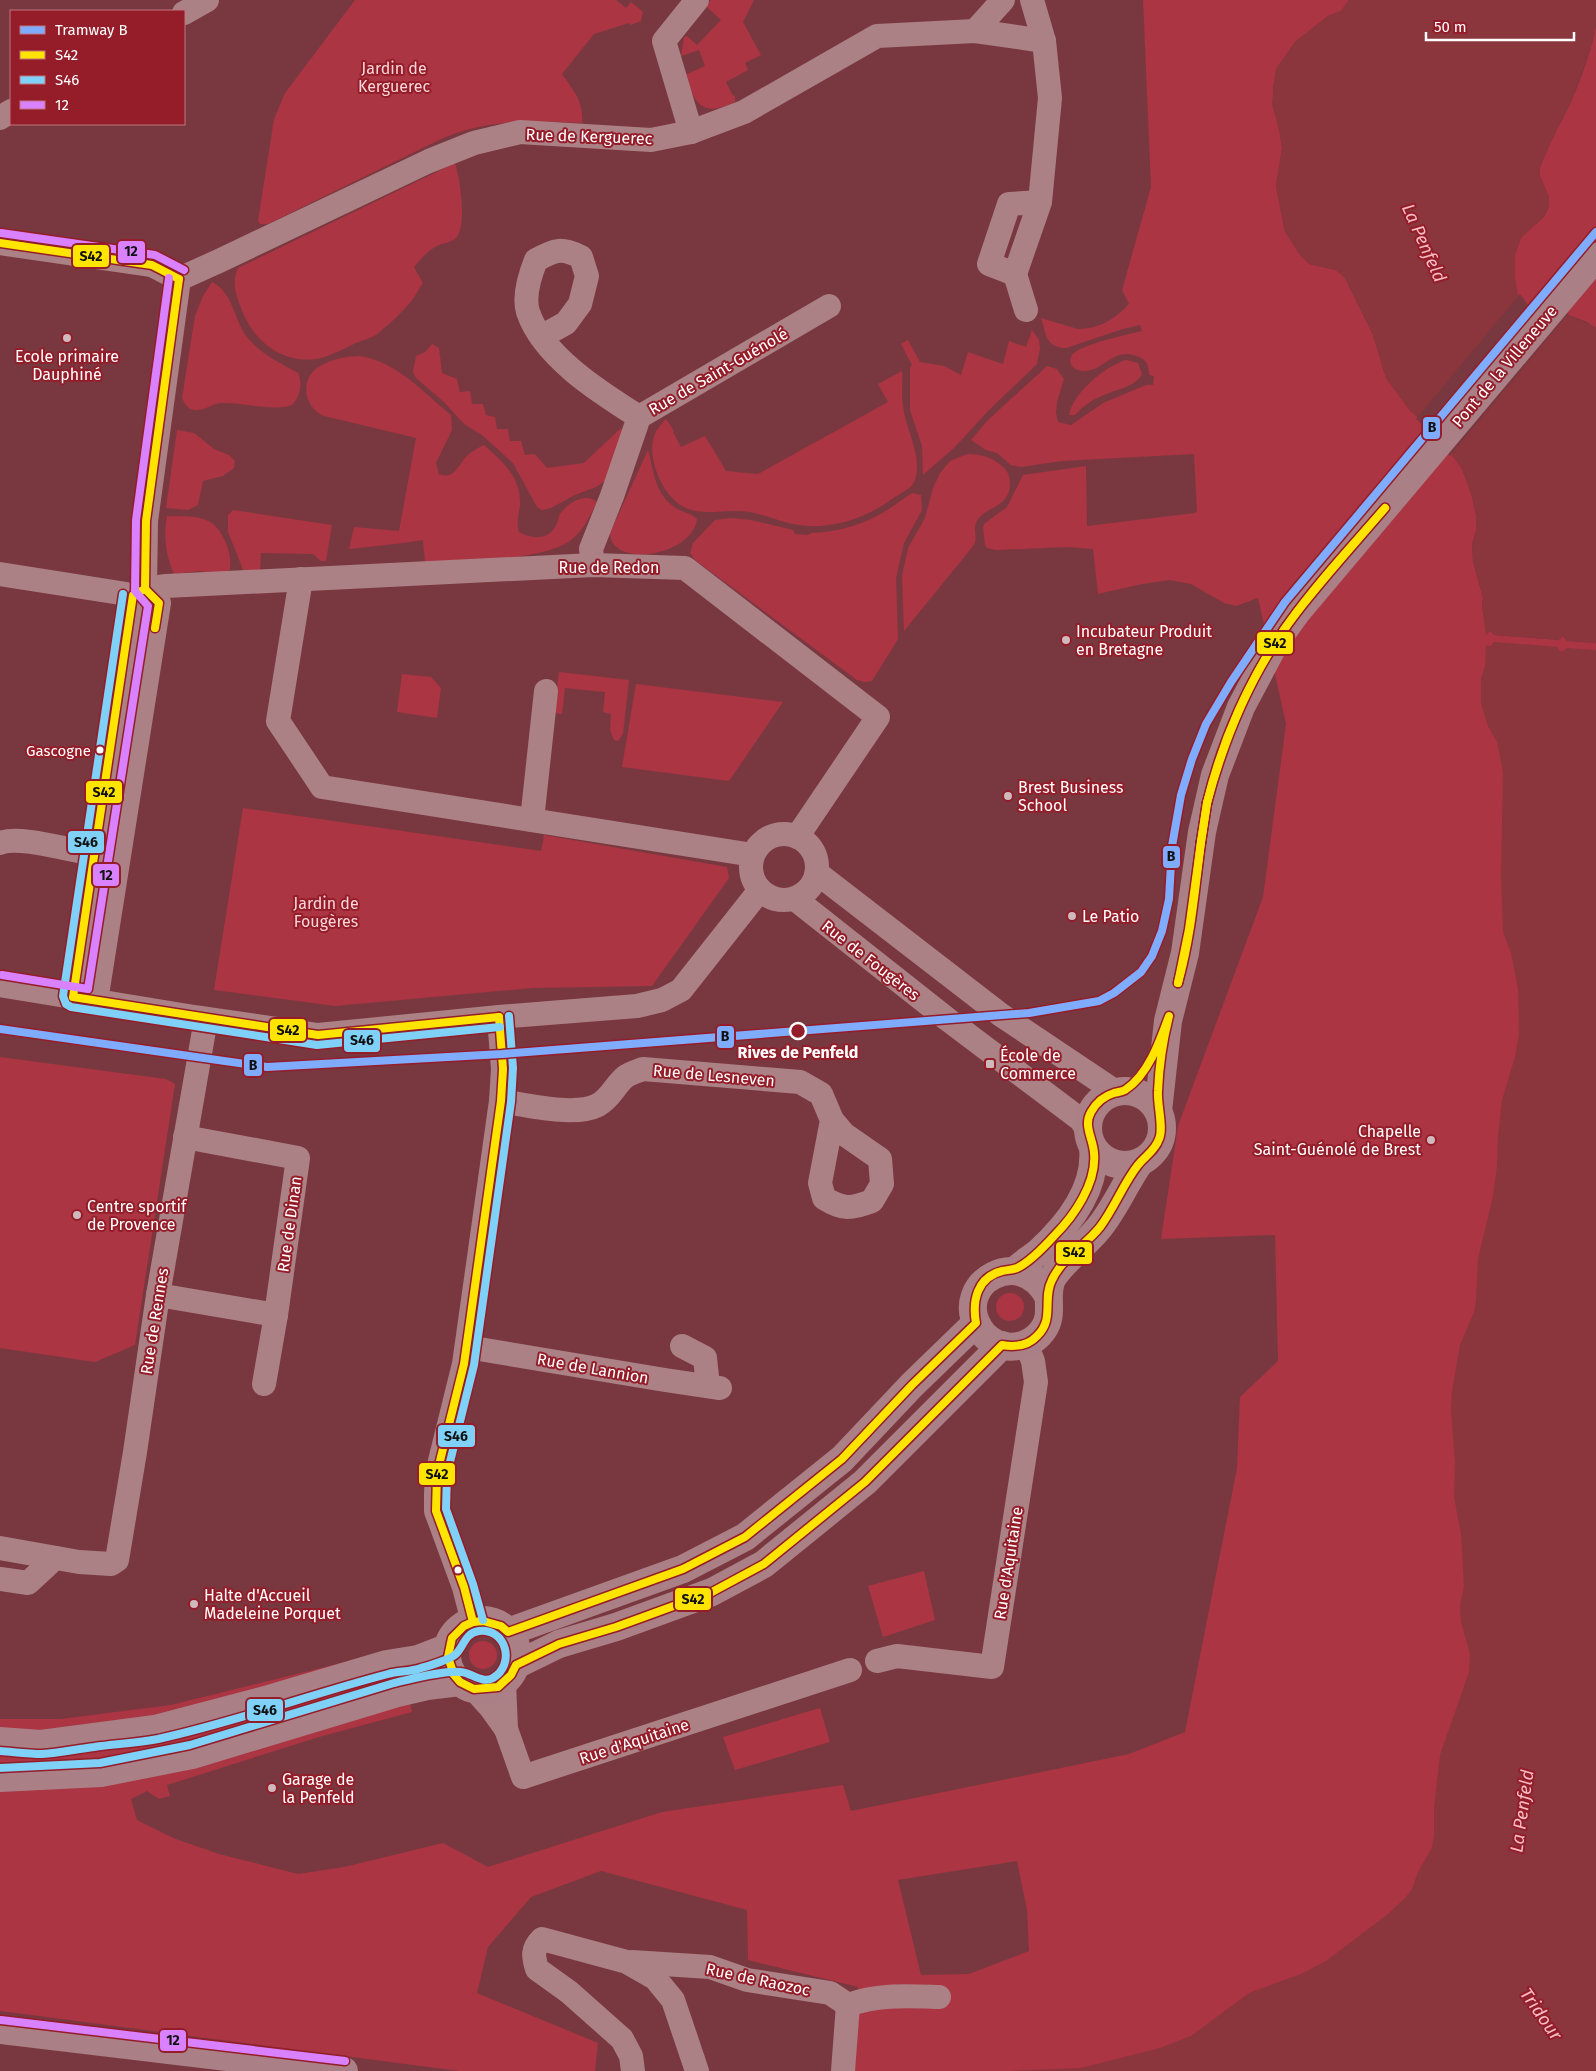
<svg xmlns="http://www.w3.org/2000/svg" width="1596" height="2071" font-family="'Fira Sans',sans-serif">
<rect width="100%" height="100%" fill="#79383f"/>
<g fill="#ab3542" fill-rule="evenodd">
<path d="M355 0H616L626 8 631 2 643 12 641 21 631 25 629 23 594 34 562 74C574 91 584 102 582 123 533 120 485 119 439 140L268 224H260L258 221 274 119 285 93Z"/>
<path d="M711 0H754L743 22 761 55 745 63 748 70 726 82 733 96 735 95V102C702 118 695 104 685 75L705 66 699 50 681 56 684 37 687 36 697 45 721 20 706 6Z"/>
<path d="M1143 0H1349L1341 11 1328 16 1295 42 1278 67 1273 87 1282 149 1276 186 1285 232 1309 264 1336 270 1345 278 1373 335 1386 378 1409 409 1442 441 1462 469 1471 493 1476 515V530L1472 545 1473 562 1483 598 1482 605 1486 633 1490 631 1495 635 1558 640 1563 636 1567 641 1596 643V2071H852L858 1987 748 1960 747 1910 601 1871 531 1897 488 1947 477 1993 598 2043 595 2071H459L0 2011V1719H61L171 1705 398 1649 412 1712 319 1737 167 1785 170 1796 159 1799 147 1791 131 1799 137 1820 173 1838 219 1854 298 1874 344 1867 443 1843 488 1867 662 1812 843 1785 851 1811 1129 1754 1185 1732 1237 1468 1240 1397 1278 1361 1275 1235 1161 1239 1178 1126 1263 897 1286 724 1258 598 1236 606 1224 603 1191 584 1170 580 1142 584 1098 594 1093 549 1067 547 996 550 987 548 985 545 983 527 984 524 1007 507 1023 475 1086 466 1087 526 1195 513 1197 511 1194 454 1062 461 1021 467 1011 465 997 453 986 450 971 440 987 421 1047 366 1057 369 1064 379 1057 402 1056 413 1058 422 1071 425 1103 403 1146 385H1153L1154 376 1149 375C1149 367 1147 360 1139 357 1113 345 1105 372 1082 371 1070 370 1065 358 1077 351 1092 342 1125 335 1142 331L1140 325 1123 329 1066 348C1046 348 1046 334 1041 318L1078 329C1099 329 1115 319 1129 304L1122 290 1151 187ZM1017 1861 1027 1910 1029 1951 969 1974 921 1975 898 1880Z"/>
<path d="M1596 25V328L1587 322 1566 314 1534 312 1519 299C1512 280 1509 248 1525 233 1532 226 1543 221 1547 211 1554 193 1536 181 1540 168 1547 145 1561 124 1571 102 1580 82 1593 46 1596 25Z"/>
<path d="M455 163C460 178 468 229 455 239 450 243 442 243 437 246 427 251 421 259 414 267L423 283C418 290 414 299 408 305 400 314 392 322 383 329 376 337 366 339 356 343 346 348 335 353 325 357 290 367 258 347 244 315 238 300 230 284 238 268Z"/>
<path d="M212 282C233 292 234 320 247 337 260 354 280 363 298 373 303 384 300 397 292 405 273 412 242 402 222 403 213 403 205 411 196 410 188 410 185 404 182 398L195 316 203 296Z"/>
<path d="M1032 330 1039 340 1040 348 1037 364 988 411 955 447 923 475 922 446 910 410V367L912 365 901 344 908 340 920 362 944 366 961 375 968 352 1003 364 1009 341 1026 347Z"/>
<path d="M432 344 439 348 442 373 457 379 460 392 470 391 472 404H483L486 415 495 417 497 429H508L510 441H521L525 455 535 454 547 468 584 463 621 428 623 434 608 479 596 487 575 495 551 508 542 510 537 507 513 463 482 435 464 424 445 403 416 378 413 372 416 356 425 352Z"/>
<path d="M359 356C396 361 423 392 451 415L452 430 436 463 439 474C455 480 457 466 467 456 472 451 478 448 484 445 503 462 521 477 520 505 519 514 516 523 519 532 531 539 549 541 556 525 558 521 558 518 560 514 568 503 585 492 597 502 590 516 583 531 571 540 544 561 460 561 425 563L423 540C399 544 374 546 349 549L354 527 399 531 416 438 324 416C305 408 299 382 317 368 329 360 345 356 359 356Z"/>
<path d="M1126 360 1138 363 1142 374C1135 387 1117 389 1104 395 1093 399 1083 406 1075 415H1069C1073 393 1105 366 1126 360Z"/>
<path d="M902 371C903 382 901 394 903 405 905 429 923 455 915 480 913 488 899 494 892 499 866 518 832 530 799 525 779 522 761 512 740 511 720 510 702 516 684 507 663 497 645 456 655 434 657 429 662 423 666 419L674 431 673 432 681 447 705 436 726 471 758 474 888 402 878 384Z"/>
<path d="M177 430 194 433 214 449 229 455 235 461 234 468 223 476 203 481 198 505 188 510 166 508Z"/>
<path d="M648 450C654 470 654 492 673 506 680 512 692 513 697 519 693 556 611 569 610 533Z"/>
<path d="M967 454C982 454 992 457 1003 467 1008 471 1010 477 1010 484 1009 510 984 505 976 523 973 530 978 538 974 545L904 631 902 576 908 548 925 518 933 488 940 473 950 461Z"/>
<path d="M912 493 921 495 922 510 904 543 896 578 898 639 872 681 865 682 857 680 695 560 690 553 693 543 715 520 731 518 751 520 793 530 795 534 808 535 811 533C839 532 866 524 889 509 897 504 904 498 912 493Z"/>
<path d="M233 510 332 525 326 561H321L313 554 261 553 260 572H244L228 532V515Z"/>
<path d="M167 516C192 517 212 513 224 539 229 549 231 558 230 569L222 575 200 571 174 574C166 556 163 536 167 516Z"/>
<path d="M143 604H147L135 681 130 680Z"/>
<path d="M559 672 629 680 623 734 618 741 614 740 610 730 611 714 603 712 605 692 565 688 562 714 554 713Z"/>
<path d="M402 674 431 677 441 688 437 718 397 712Z"/>
<path d="M636 684 652 686 783 702 729 781 622 767Z"/>
<path d="M243 808 541 851 544 835 727 867 729 878 652 986 533 988 335 1006 214 990Z"/>
<path d="M0 1057 166 1079 175 1084 135 1345 95 1362 0 1348Z"/>
<circle cx="1010" cy="1307" r="14"/>
<path d="M924 1571 935 1620 883 1637 868 1586Z"/>
<circle cx="483" cy="1655" r="14"/>
<path d="M820 1708 830 1742 735 1770 723 1737Z"/>
</g>
<g fill="#8b353d">
<path d="M1349 0H1596V25L1592 44 1571 102 1556 131 1540 167V175L1549 197V207L1541 219 1521 238 1515 255V278L1518 295 1530 310C1559 313 1570 314 1596 328V643L1567 641 1563 636 1559 640 1494 635 1490 631 1486 635 1482 605 1483 598 1473 562 1472 545 1476 530V515L1471 493 1462 469 1442 441 1421 419 1410 411 1386 378 1373 335 1345 278 1336 270 1309 264 1299 254 1285 232 1276 186 1282 149 1280 134 1272 104 1275 74 1277 67 1295 42 1328 16 1341 11Z"/>
<path d="M1494 642 1558 647 1559 650 1562 652 1567 648 1596 650V2071H1006L1081 2068 1160 2048 1191 2036 1249 1993 1301 1974 1326 1961 1388 1914 1406 1897 1412 1889 1418 1872 1432 1848 1434 1836V1808L1440 1755 1469 1672 1470 1654 1461 1622 1460 1605 1464 1586 1461 1534 1454 1497 1455 1463 1451 1409 1452 1391 1460 1345 1474 1312 1476 1301 1478 1259 1493 1196 1497 1166 1498 1136 1502 1100 1515 1057 1519 1034 1518 989 1511 953 1503 932 1501 876 1503 772 1497 742 1488 726 1481 703V678L1485 666 1486 645 1491 646Z"/>
</g>
<path fill="#79383f" d="M1520 294 1528 305 1535 309 1569 313 1450 456 1440 443 1416 419Z"/>
<g fill="none" stroke-linecap="round" stroke-linejoin="round">
<g stroke="#ab8186" stroke-width="24">
<path d="M1032 0 1044 41 1050 98 1040 202 1015 274 989 264 1009 204 1040 202"/>
<path d="M184 13 207 0"/>
<path d="M975 31 1003 0"/>
<path d="M0 118 11 111"/>
<path d="M691 132 664 41 697 0"/>
<path d="M0 243 152 265 179 279"/>
<path d="M1015 274 1026 310"/>
<path d="M179 279 219 261 429 161 474 143 520 132 651 140 691 132 744 112 877 36 975 31 1044 41"/>
<path d="M541 337 566 323 580 304 587 276 581 257C560 247 556 250 536 260 530 275 523 296 528 312 543 357 601 393 639 417"/>
<path d="M593 565 591 549 612 496 639 417 829 306"/>
<path d="M0 574 133 595"/>
<path d="M301 579 278 721 322 787 753 855"/>
<path d="M133 595 145 589 166 586 593 565 685 568 878 717 797 837"/>
<path d="M532 820 546 691"/>
<circle cx="784" cy="867" r="33"/>
<path d="M0 843C19 835 71 851 94 854"/>
<path d="M817 873 1001 1015 1116 1092"/>
<path d="M795 899 947 1019 1081 1120 1088 1131"/>
<path d="M0 985 188 1016 318 1035 499 1017 637 1006 662 1000 681 990 760 890"/>
<path d="M73 997 133 595"/>
<path d="M96 1001 159 603 145 589 146 521 179 279"/>
<path d="M501 1101C527 1105 575 1117 598 1105 611 1098 615 1085 625 1077 630 1073 638 1071 643 1069L800 1082 821 1094 832 1120 820 1183 824 1198C843 1210 851 1209 872 1201L882 1184 880 1159 844 1134 832 1120"/>
<path d="M158 1295 276 1315 298 1158 185 1137"/>
<path d="M682 1346 705 1358 708 1386"/>
<path d="M467 1347 665 1380 720 1388"/>
<path d="M264 1384 276 1315"/>
<path d="M0 1548 79 1562 111 1564 117 1560 135 1452 158 1295 206 1019"/>
<path d="M0 1579 28 1583 55 1558"/>
<path d="M473 1622 464 1587 436 1511V1494L437 1473 464 1364 501 1101 503 1069 499 1017"/>
<path d="M877 1661 897 1656 992 1667 1036 1382 1033 1361 1026 1344"/>
<path d="M504 1682 506 1729"/>
<path d="M474 1689 491 1708 506 1729 523 1777 850 1670"/>
<path d="M632 1962 710 1967 747 1980 830 1993 848 2005"/>
<path d="M848 2005C878 1994 907 1996 939 1997"/>
<path d="M633 2071 631 2056 622 2039 569 1992 537 1969C533 1956 532 1949 542 1939L627 1962 655 1978 673 2000 697 2071"/>
<path d="M843 2071 848 2005"/>
</g>
<g stroke="#aa7f85" stroke-width="28">
<circle cx="1125" cy="1128" r="37"/>
<path d="M1158 1111 1168 1021 1185 953 1202 832 1215 775 1241 707 1276 641 1296 613 1596 257"/>
<path d="M1016 1270C1023 1263 1032 1258 1040 1251 1068 1225 1097 1188 1093 1148"/>
<path d="M1048 1296C1021 1244 952 1283 979 1328 984 1337 994 1344 1003 1346 1018 1349 1034 1343 1043 1330 1055 1314 1044 1296 1052 1279 1060 1264 1086 1244 1098 1229 1115 1209 1125 1183 1140 1162"/>
<circle cx="482" cy="1655" r="35"/>
<path d="M508 1632 683 1569 745 1537 842 1459 912 1385 976 1323"/>
<path d="M516 1665 559 1644 616 1627 712 1592 764 1564 865 1482 1002 1345"/>
<path d="M0 1741 41 1744 155 1729 269 1699 387 1664 418 1659 449 1647"/>
<path d="M0 1778 101 1773 192 1755 397 1693 427 1686 460 1682"/>
<path d="M0 2030 344 2071"/>
</g>
<defs>
<g id="bus-1">
<path d="M0 243 152 265 179 279"/>
<path d="M145 589 133 595 73 997 318 1035 499 1017"/>
<path d="M155 628 159 603 145 589 146 521 179 279"/>
<path d="M1207 803C1222 740 1250 677 1288 624 1317 583 1352 546 1385 508"/>
<path d="M1207 803C1225 736 1254 667 1297 612 1325 576 1356 542 1385 508"/>
<path d="M1201 842 1207 803"/>
<path d="M1201 842 1207 803"/>
<path d="M1178 983 1189 929 1201 842"/>
<path d="M1178 983C1191 937 1195 889 1201 842"/>
<path d="M1169 1016C1163 1040 1159 1066 1158 1091 1157 1105 1164 1128 1159 1139 1155 1151 1145 1156 1138 1165 1123 1184 1115 1207 1100 1227 1086 1245 1062 1258 1052 1280 1042 1299 1055 1319 1037 1336 1028 1346 1014 1347 1002 1345L865 1482 764 1564 712 1592 616 1627 559 1644 516 1665 511 1675 498 1687 474 1689 460 1682 454 1675 448 1657 452 1638 464 1626 473 1622 483 1621 501 1626 508 1632 683 1569 745 1537 842 1459 912 1385 976 1323C972 1301 977 1277 1002 1271 1006 1270 1012 1270 1017 1268 1030 1262 1044 1247 1054 1236 1074 1216 1097 1183 1094 1153 1093 1138 1083 1126 1091 1112 1096 1103 1104 1096 1114 1093 1118 1092 1121 1092 1125 1090 1148 1075 1160 1041 1169 1016Z"/>
<path d="M473 1622 464 1587 436 1511 437 1473 464 1364 501 1101 503 1069 499 1017"/>
</g>
<g id="bus-2">
<path d="M123 594 63 996 66 1004 71 1007 317 1045 500 1027"/>
<path d="M483 1620 473 1584 446 1509 447 1474 474 1365 511 1102 513 1068 509 1016"/>
<path d="M0 1751C14 1752 28 1754 42 1754 59 1753 77 1749 94 1747 115 1744 137 1743 158 1739 236 1722 311 1694 388 1674 399 1671 410 1672 421 1668 429 1666 451 1659 456 1654 464 1646 465 1633 479 1631 506 1628 516 1664 493 1678 482 1684 472 1673 461 1672 444 1670 412 1679 394 1683L190 1745 100 1763 0 1768"/>
</g>
<g id="bus-3">
<path d="M1 233 155 255 184 270"/>
<path d="M2 975 88 989 148 606 135 591 136 520 169 278"/>
<path d="M1 2020 345 2061"/>
</g>
</defs>
<use href="#bus-1" stroke="#941d29" stroke-width="11"/>
<use href="#bus-2" stroke="#941d29" stroke-width="11"/>
<use href="#bus-3" stroke="#941d29" stroke-width="11"/>
<use href="#bus-1" stroke="#ffe400" stroke-width="8"/>
<use href="#bus-2" stroke="#7fd1f7" stroke-width="8"/>
<use href="#bus-3" stroke="#d981fe" stroke-width="8"/>
<defs>
<path id="tram-1" d="M0 1029 267 1067 502 1054 1029 1013 1099 1001 1114 993 1141 972 1152 956 1162 931 1169 899 1172 846 1181 795 1192 759 1206 724 1231 682 1285 602 1596 232"/>
</defs>
<use href="#tram-1" stroke="#941d29" stroke-width="11"/>
<use href="#tram-1" stroke="#80acff" stroke-width="8"/>
</g>
<g fill="#d0b9bc" stroke="#941d29" stroke-width="2">
<circle cx="67" cy="338" r="5"/>
<circle cx="1066" cy="640" r="5"/>
<circle cx="1008" cy="796" r="5"/>
<circle cx="1072" cy="916" r="5"/>
<rect x="985" y="1059" width="10" height="10" rx="2.5"/>
<circle cx="1431" cy="1140" r="5"/>
<circle cx="77" cy="1215" r="5"/>
<circle cx="194" cy="1604" r="5"/>
<circle cx="272" cy="1788" r="5"/>
</g>
<g fill="#fff" stroke="#941d29" stroke-width="2">
<circle cx="100" cy="750" r="4.5"/>
<circle cx="458" cy="1570" r="4.5"/>
</g>
<circle fill="#941d29" stroke="#fff" stroke-width="2.5" cx="798" cy="1031" r="8"/>
<g text-anchor="middle" stroke-width="4" stroke-linejoin="round" paint-order="stroke">
<g font-size="15" fill="#fff" stroke="#941d29" text-anchor="end">
<text x="91" y="756">Gascogne</text>
</g>
<g font-size="16" fill="#fad6da" stroke="#941d29">
<text x="394" y="74">Jardin de<tspan x="394" dy="18">Kerguerec</tspan></text>
<text x="326" y="909">Jardin de<tspan x="326" dy="18">Fougères</tspan></text>
</g>
<g font-size="16" fill="#fff" stroke="#941d29">
<text transform="translate(589 136) rotate(2)" y="6">Rue de Kerguerec</text>
<text transform="translate(1504 366) rotate(-50)" y="6">Pont de la Villeneuve</text>
<text transform="translate(718 371) rotate(-30)" y="6">Rue de Saint-Guénolé</text>
<text x="609" y="573">Rue de Redon</text>
<text transform="translate(871 960) rotate(38)" y="6">Rue de Fougères</text>
<text transform="translate(714 1075) rotate(5)" y="6">Rue de Lesneven</text>
<text transform="translate(289 1224) rotate(-82)" y="6">Rue de Dinan</text>
<text transform="translate(154 1321) rotate(-81)" y="6">Rue de Rennes</text>
<text transform="translate(593 1368) rotate(10)" y="6">Rue de Lannion</text>
<text transform="translate(1008 1563) rotate(-81)" y="6">Rue d'Aquitaine</text>
<text transform="translate(634 1741) rotate(-18)" y="6">Rue d'Aquitaine</text>
<text transform="translate(758 1979) rotate(12)" y="6">Rue de Raozoc</text>
</g>
<g font-size="16" fill="#fff" stroke="#941d29" text-anchor="start">
<text x="67" y="362" text-anchor="middle">Ecole primaire<tspan x="67" dy="18">Dauphiné</tspan></text>
<text x="1076" y="637">Incubateur Produit<tspan x="1076" dy="18">en Bretagne</tspan></text>
<text x="1018" y="793">Brest Business<tspan x="1018" dy="18">School</tspan></text>
<text x="1082" y="922">Le Patio</text>
<text x="1000" y="1061">École de<tspan x="1000" dy="18">Commerce</tspan></text>
<text x="1421" y="1137" text-anchor="end">Chapelle<tspan x="1421" dy="18">Saint-Guénolé de Brest</tspan></text>
<text x="87" y="1212">Centre sportif<tspan x="87" dy="18">de Provence</tspan></text>
<text x="204" y="1601">Halte d'Accueil<tspan x="204" dy="18">Madeleine Porquet</tspan></text>
<text x="282" y="1785">Garage de<tspan x="282" dy="18">la Penfeld</tspan></text>
</g>
<g font-size="16" font-weight="bold" fill="#fff" stroke="#941d29">
<text x="798" y="1058">Rives de Penfeld</text>
</g>
<g font-size="18" font-style="italic" fill="#f6bcc3" stroke="#941d29">
<text transform="translate(1424 243) rotate(66)" y="6">La Penfeld</text>
<text transform="translate(1522 1811) rotate(-82)" y="6">La Penfeld</text>
<text transform="translate(1541 2014) rotate(55)" y="6">Tridour</text>
</g>
</g>
<g stroke="#941d29" stroke-width="2">
<rect x="117" y="240" width="29" height="24" rx="5" fill="#d981fe"/>
<rect x="72" y="244" width="38" height="24" rx="5" fill="#ffe400"/>
<rect x="1422" y="416" width="19" height="24" rx="5" fill="#80acff"/>
<rect x="1256" y="631" width="38" height="24" rx="5" fill="#ffe400"/>
<rect x="85" y="780" width="38" height="24" rx="5" fill="#ffe400"/>
<rect x="67" y="830" width="38" height="24" rx="5" fill="#7fd1f7"/>
<rect x="1162" y="845" width="19" height="24" rx="5" fill="#80acff"/>
<rect x="92" y="863" width="28" height="24" rx="5" fill="#d981fe"/>
<rect x="269" y="1018" width="38" height="24" rx="5" fill="#ffe400"/>
<rect x="716" y="1025" width="19" height="24" rx="5" fill="#80acff"/>
<rect x="343" y="1029" width="38" height="24" rx="5" fill="#7fd1f7"/>
<rect x="243" y="1053" width="20" height="24" rx="5" fill="#80acff"/>
<rect x="1055" y="1241" width="38" height="24" rx="5" fill="#ffe400"/>
<rect x="437" y="1424" width="39" height="24" rx="5" fill="#7fd1f7"/>
<rect x="418" y="1462" width="38" height="24" rx="5" fill="#ffe400"/>
<rect x="674" y="1587" width="38" height="24" rx="5" fill="#ffe400"/>
<rect x="246" y="1698" width="38" height="24" rx="5" fill="#7fd1f7"/>
<rect x="159" y="2029" width="28" height="23" rx="5" fill="#d981fe"/>
</g>
<g font-size="14" text-anchor="middle" font-weight="bold" fill="#111">
<text x="131" y="256">12</text>
<text x="91" y="261">S42</text>
<text x="1432" y="432">B</text>
<text x="1275" y="648">S42</text>
<text x="104" y="797">S42</text>
<text x="86" y="847">S46</text>
<text x="1171" y="861">B</text>
<text x="106" y="880">12</text>
<text x="288" y="1035">S42</text>
<text x="725" y="1041">B</text>
<text x="362" y="1045">S46</text>
<text x="253" y="1070">B</text>
<text x="1074" y="1257">S42</text>
<text x="456" y="1441">S46</text>
<text x="437" y="1479">S42</text>
<text x="693" y="1604">S42</text>
<text x="265" y="1715">S46</text>
<text x="173" y="2045">12</text>
</g>
<rect x="10" y="10" width="175" height="115" fill="#941d29" stroke="#bf777f"/>
<rect x="20" y="26" width="25" height="8" fill="#80acff" stroke="#bf777f"/>
<text x="55" y="35" font-size="15" fill="#ffffff">Tramway B</text>
<rect x="20" y="51" width="25" height="8" fill="#ffe400" stroke="#bf777f"/>
<text x="55" y="60" font-size="15" fill="#ffffff">S42</text>
<rect x="20" y="76" width="25" height="8" fill="#7fd1f7" stroke="#bf777f"/>
<text x="55" y="85" font-size="15" fill="#ffffff">S46</text>
<rect x="20" y="101" width="25" height="8" fill="#d981fe" stroke="#bf777f"/>
<text x="55" y="110" font-size="15" fill="#ffffff">12</text>
<path d="M1426 32v8h148v-8" fill="none" stroke="#ffffff" stroke-width="2.5"/>
<text x="1434" y="32" font-size="15" fill="#ffffff" stroke="#941d29" stroke-width="4" paint-order="stroke">50 m</text>
</svg>
